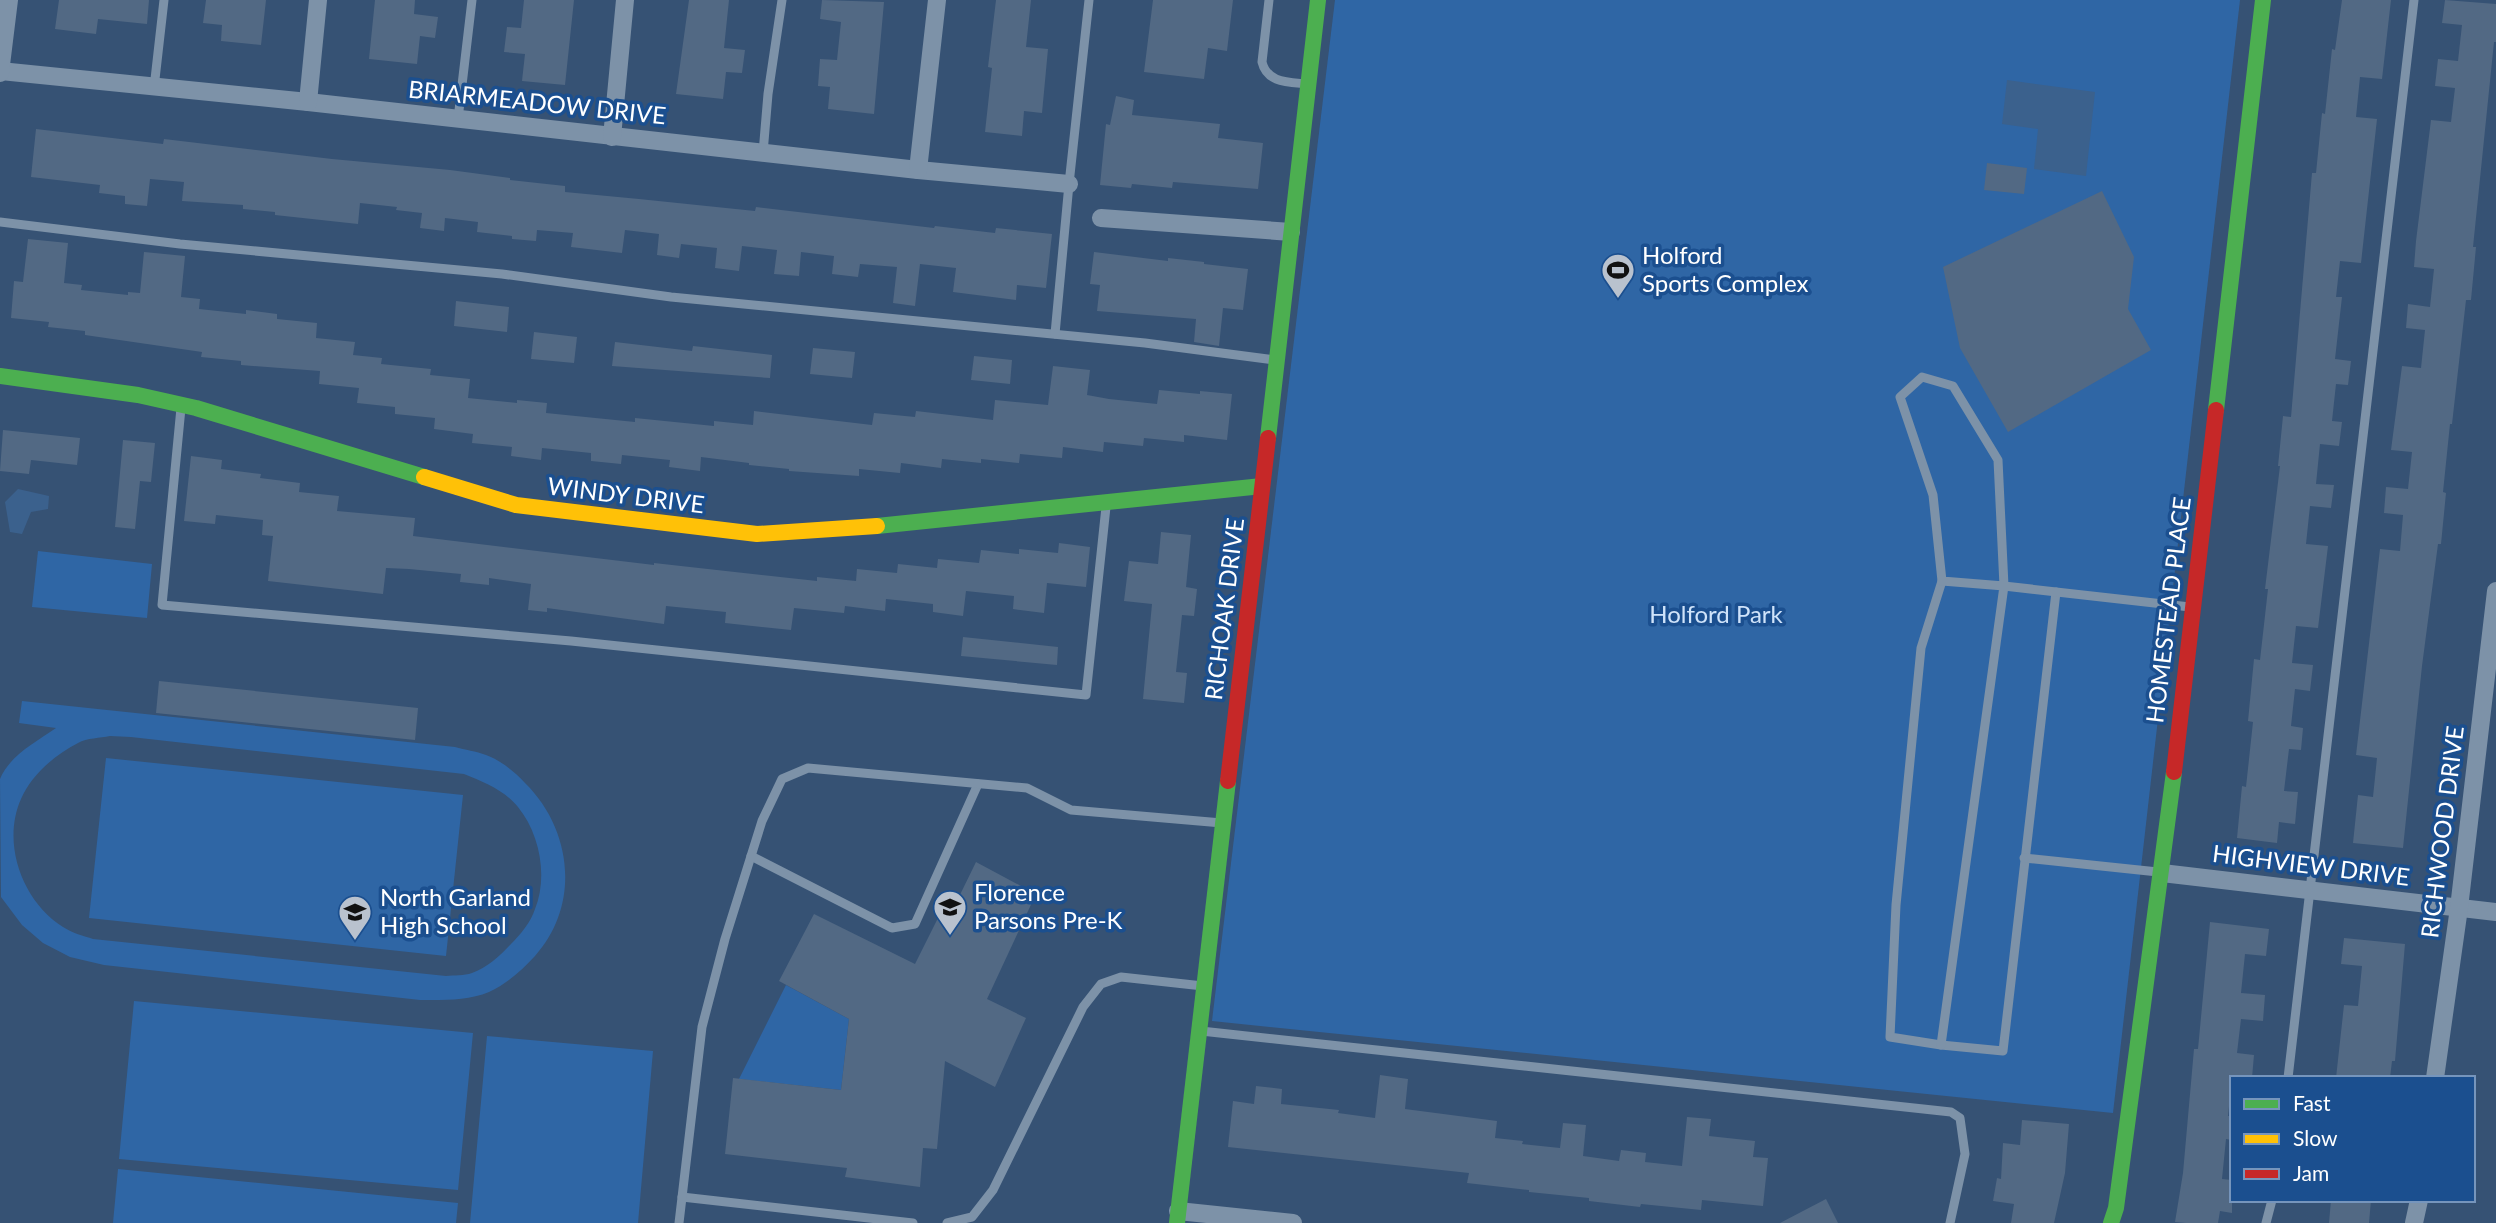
<svg xmlns="http://www.w3.org/2000/svg" width="2496" height="1223" font-family="Lato,sans-serif">
<rect width="100%" height="100%" fill="#365274"/>
<g fill="#2f66a5" fill-rule="evenodd">
<path d="M1335 0H2240L2113 1113 1212 1021Z"/>
<path d="M38 551 152 564 147 618 32 607Z"/>
<path d="M22 701 455 747C465 750 476 751 486 755 500 760 515 772 525 783 572 829 581 905 535 956 522 970 507 984 489 992 468 1001 442 1000 420 1000L104 965 70 957 43 943 22 925 1 897 0 779C10 755 36 742 56 728L19 723ZM110 736 131 737 464 774C484 782 504 790 518 807 540 834 548 877 535 909 531 922 520 935 511 944 501 955 487 968 472 973 464 976 454 975 446 976L93 939C84 936 72 933 63 927 23 902 1 844 21 799 31 775 56 754 78 743 87 738 100 738 110 736Z"/>
<path d="M106 758 463 795 446 956 89 918Z"/>
<path d="M786 985 849 1019 841 1090 739 1079Z"/>
<path d="M134 1001 473 1033 458 1190 119 1159Z"/>
<path d="M487 1036 653 1051 638 1223H470Z"/>
<path d="M118 1169 458 1203 456 1223H113Z"/>
</g>
<g fill="#3b618d">
<path d="M2007 80 2095 92 2086 176 2034 169 2038 129 2002 124Z"/>
<path d="M18 489 49 496 48 509 31 512 22 534 10 532 5 502Z"/>
</g>
<g fill="#526984">
<path d="M59 0H149L147 24 98 19 96 34 55 29Z"/>
<path d="M206 0H266L261 45 221 41 222 25 203 23Z"/>
<path d="M375 0H415L414 14 438 17 435 38 420 36 417 64 369 59Z"/>
<path d="M524 0H574L565 85 522 81 525 54 504 52 507 27 521 28Z"/>
<path d="M689 0H729L724 48 745 50 742 73 726 72 723 99 676 94Z"/>
<path d="M822 0 884 2 874 114 828 109 830 87 818 86 820 59 837 60 841 22 820 19Z"/>
<path d="M996 0H1031L1026 47 1048 49 1042 113 1024 111 1022 136 985 132 992 68 988 67Z"/>
<path d="M1153 0H1233L1227 51 1208 48 1204 79 1144 72Z"/>
<path d="M2342 0H2391L2382 79 2360 77 2356 117 2377 119 2361 263 2340 261 2336 297H2342L2335 359 2351 361 2348 385 2336 384 2332 421 2342 422 2339 446 2320 444 2316 484 2334 485 2331 508 2310 506 2306 544 2328 546 2318 628 2296 626 2292 663 2313 665 2310 691 2295 689 2291 726 2303 728 2301 750 2289 749 2284 791 2298 792 2295 824 2279 822 2277 843 2237 838 2242 786 2246 787 2253 722 2248 721 2254 659 2260 660 2268 589H2265L2280 466H2278L2283 416 2291 417 2312 173H2316L2322 113 2325 114 2332 49 2335 50Z"/>
<path d="M2445 0 2496 4V42H2494L2473 247H2476L2471 300H2466L2452 424H2450L2443 492 2446 493 2441 544H2438L2422 666 2403 848 2353 843 2358 795 2373 797 2377 758 2356 755 2380 549 2400 551 2403 515 2384 513 2386 487 2408 489 2412 452 2391 450 2402 366 2421 368 2425 330 2406 328 2408 304 2430 307 2434 269 2414 267 2416 241 2431 120 2451 122 2455 88 2435 86 2438 59 2458 61 2462 25 2442 23Z"/>
<path d="M1116 96 1134 100 1132 115 1220 124 1218 138 1263 143 1258 189 1173 182 1172 188 1132 184 1131 188 1100 185 1106 124 1110 125Z"/>
<path d="M36 129 163 144 164 139 332 159 450 170 510 178V180L565 186V192L639 199 755 211 756 207 934 228 935 226 995 233 996 228 1052 234 1046 288 1017 285 1016 300 953 292 956 268 920 264 915 306 893 303 897 267 860 264 858 277 832 274 834 256 801 252 799 276 774 274 777 250 742 246 739 271 715 268 717 248 681 244 679 258 657 255 659 234 625 230 622 253 571 247 573 233 537 230 536 241 512 239V236L477 232 478 222 445 218 444 231 420 228 422 213 396 210 397 207 360 203 358 224 275 215V212L243 209V205L182 201 184 182 150 179 147 206 125 204V196L99 193 100 185 31 177Z"/>
<path d="M1987 163 2027 168 2024 194 1984 190Z"/>
<path d="M2102 191 2134 257 2128 309 2151 350 2008 432 1960 348 1943 267Z"/>
<path d="M28 239 68 243 64 283 82 285 81 290 128 295V292L140 293 144 252 185 256 181 297 200 299 199 309 246 314V310L277 314V319L317 323 316 338 355 342 353 355 382 358 381 364 431 369 430 375 470 379 468 398 517 403V400L547 403 546 413 635 422V418L714 426V421L753 425 754 411 872 425 874 413 915 417 916 411 993 420 995 400 1048 405 1053 366 1090 370 1087 395 1109 399 1157 404 1159 390 1200 394V391L1232 394 1227 440 1184 435V442L1144 438 1143 446 1104 442 1103 452 1063 447 1062 458 1020 454 1019 463 981 459V463L942 459 941 468 901 463 900 473 859 469V476L789 471V469L749 465V463L701 457 700 471 669 467 670 460 622 455 621 464 591 461V453L542 448 541 460 511 456 512 447 472 443 473 434 434 429 435 418 395 414V407L357 403 359 388 319 384 320 371 241 365V361L201 357 202 352 85 335V331L48 327 49 322 11 318 14 281 23 282Z"/>
<path d="M1094 252 1168 261V258L1204 262V264L1248 269 1243 310 1223 308 1219 346 1194 342 1196 319 1097 311 1100 285 1090 284Z"/>
<path d="M456 301 509 307 507 332 454 326Z"/>
<path d="M534 332 577 337 574 363 531 359Z"/>
<path d="M615 342 692 351 693 346 772 355 770 378 612 366Z"/>
<path d="M813 348 855 352 852 378 810 374Z"/>
<path d="M974 356 1012 360 1010 384 971 380Z"/>
<path d="M3 430 80 438 77 465 31 460 29 474 0 471Z"/>
<path d="M123 440 155 443 151 482 140 481 135 529 115 527Z"/>
<path d="M191 456 222 460 221 469 261 474 260 478 300 483 299 492 339 496 337 511 415 518 413 536 654 565V563L817 581V577L856 581 857 569 897 573 898 564 937 568 938 559 979 563 981 550 1019 554V549L1058 553 1059 543 1090 547 1086 587 1047 583 1044 613 1013 609 1014 596 966 591 963 616 933 612V604L886 599 885 611 845 606 844 613 794 608 791 630 725 623 726 612 666 606 664 624 547 608V612L528 610 531 584 489 578V585L460 582 461 574 409 569 386 568 383 594 268 581 273 536 262 535 263 520 216 515 215 524 184 521Z"/>
<path d="M1161 532 1191 535 1186 587 1197 589 1194 616 1182 615 1176 672 1187 673 1184 703 1143 699 1152 604 1124 601 1129 561 1158 564Z"/>
<path d="M963 637 1058 647 1057 665 961 656Z"/>
<path d="M159 681 418 708 415 740 156 713Z"/>
<path d="M976 862 1036 894 987 999 1026 1018 995 1087 945 1061 937 1149 923 1148 920 1187 845 1177 847 1168 725 1154 733 1078 841 1090 849 1019 779 981 814 914 915 964 946 902 955 905Z"/>
<path d="M2210 922 2269 929 2266 956 2245 954 2241 993 2265 995 2263 1021 2241 1019 2237 1053 2254 1055 2252 1078H2232L2228 1116H2232V1140L2226 1139 2222 1179 2232 1180V1213L2220 1211 2218 1223H2186L2175 1222 2183 1173 2194 1049H2198Z"/>
<path d="M2344 938 2405 944 2395 1061H2392L2390 1078H2336L2344 1005 2358 1006 2362 966 2341 964Z"/>
<path d="M1380 1075 1408 1079 1405 1109 1497 1121 1495 1138 1523 1141 1522 1144 1560 1148 1563 1123 1586 1125 1583 1156 1619 1161 1621 1150 1646 1153 1645 1162 1682 1166 1687 1117 1711 1119 1709 1136 1755 1141 1753 1157 1768 1158 1763 1206 1702 1200 1701 1210 1641 1204 1640 1207 1589 1201V1198L1529 1192V1190L1467 1183 1469 1173 1228 1147 1233 1101 1254 1104 1256 1086 1282 1089 1281 1104 1339 1110 1338 1113 1375 1118Z"/>
<path d="M2022 1120 2069 1124 2065 1173 2054 1223H2011L2014 1204 1993 1201 1997 1178 2001 1179 2003 1143 2020 1145Z"/>
<path d="M1826 1199 1838 1223H1780Z"/>
<path d="M2331 1200H2371L2369 1223H2329Z"/>
</g>
<g fill="none" stroke-linecap="round" stroke-linejoin="round">
<g stroke="#7d92a8" stroke-width="9">
<path d="M1269 0 1262 62C1267 83 1288 82 1307 84"/>
<path d="M154 88 164 0"/>
<path d="M458 119 472 0"/>
<path d="M763 153 768 94 782 0"/>
<path d="M0 222 180 244 502 274 671 297 1145 343 1275 360"/>
<path d="M1055 334 1069 184 1089 0"/>
<path d="M181 408 162 605 571 641 1086 695 1106 507"/>
<path d="M1942 581 1921 648 1896 905 1890 1037 1941 1045 2003 1051 2056 592"/>
<path d="M751 856 892 928 915 924 978 784"/>
<path d="M2024 858 2158 872"/>
<path d="M1201 1031 1951 1112 1960 1118 1965 1154 1950 1223"/>
<path d="M1941 1045 2004 586 1942 581 1933 495 1900 397 1922 377 1953 386 1998 460 2004 586 2190 607"/>
<path d="M2288 1078 2414 0"/>
<path d="M682 1197 913 1223"/>
<path d="M679 1223 702 1027 725 939 762 821 782 779 808 768 1027 788 1071 810 1222 823"/>
<path d="M947 1223 972 1217 993 1190 1083 1007 1101 984 1121 977 1203 986"/>
<path d="M2266 1223 2272 1200"/>
</g>
<g stroke="#7d92a8" stroke-width="18">
<path d="M0 71 308 102 918 170 1069 184"/>
<path d="M0 73 9 0"/>
<path d="M308 102 318 0"/>
<path d="M612 137 625 0"/>
<path d="M918 170 937 0"/>
<path d="M1101 218 1291 232"/>
<path d="M2162 873 2496 912"/>
<path d="M2435 1078 2459 908 2496 591"/>
<path d="M1178 1211 1293 1223"/>
<path d="M2414 1223 2419 1200"/>
</g>
<g stroke="#4caf50" stroke-width="16">
<path d="M0 376 138 395 196 408 424 477"/>
<path d="M2216 410 2263 0"/>
<path d="M1268 438 1318 0"/>
<path d="M877 526 1262 486"/>
<path d="M1177 1223 1228 781"/>
<path d="M2111 1223 2116 1208 2174 772"/>
</g>
<path stroke="#ffc107" stroke-width="16" d="M424 477 516 505 757 534 877 526"/>
<g stroke="#c62828" stroke-width="16">
<path d="M2174 772 2216 410"/>
<path d="M1228 781 1268 438"/>
</g>
</g>
<defs>
<symbol id="stadium-pin" viewBox="-11 -11 22 30"><path d="M0 17L-7.5 6A9.5 9.5 0 1 1 7.5 6Z" fill="#b9c2ce" stroke="#1b4f8f"/><path d="M0-5a6.5 5 0 1 0 0 10a6.5 5 0 1 0 0-10ZM-3.5-1.8h7v3.6h-7Z" fill="#111"/></symbol>
<symbol id="school-pin" viewBox="-11 -11 22 30"><path d="M0 17L-7.5 6A9.5 9.5 0 1 1 7.5 6Z" fill="#b9c2ce" stroke="#1b4f8f"/><path d="M0-5L7-2L0 1L-7-2ZM-4 1L0 2.5L4 1V4Q0 6-4 4Z" fill="#111"/></symbol>
</defs>
<g fill-rule="evenodd">
<use href="#stadium-pin" x="1599" y="251" width="38" height="52"/>
<use href="#school-pin" x="931" y="888" width="38" height="52"/>
<use href="#school-pin" x="336" y="893" width="38" height="52"/>
</g>
<g text-anchor="middle" stroke-width="7" stroke-linejoin="round" paint-order="stroke">
<g font-size="24" fill="#fff" stroke="#1b4f8f">
<text transform="translate(537 103) rotate(6)" y="8">BRIARMEADOW DRIVE</text>
<text transform="translate(626 496) rotate(7)" y="8">WINDY DRIVE</text>
<text transform="translate(1225 609) rotate(-83)" y="8">RICHOAK DRIVE</text>
<text transform="translate(2169 610) rotate(-83)" y="8">HOMESTEAD PLACE</text>
<text transform="translate(2443 832) rotate(-83)" y="8">RICHWOOD DRIVE</text>
<text transform="translate(2311 866) rotate(7)" y="8">HIGHVIEW DRIVE</text>
</g>
<g font-size="24" fill="#fff" stroke="#1b4f8f" text-anchor="start">
<text x="1642" y="264">Holford<tspan x="1642" dy="28">Sports Complex</tspan></text>
<text x="974" y="901">Florence<tspan x="974" dy="28">Parsons Pre-K</tspan></text>
<text x="380" y="906">North Garland<tspan x="380" dy="28">High School</tspan></text>
</g>
<g font-size="24" fill="#cfe3fa" stroke="#1b4f8f">
<text x="1716" y="623">Holford Park</text>
</g>
</g>
<rect x="2230" y="1076" width="245" height="126" fill="#1b4f8f" stroke="#7695bc" stroke-width="2"/>
<rect x="2244" y="1099" width="35" height="10" fill="#4caf50" stroke="#7695bc" stroke-width="2"/>
<text x="2293" y="1111" font-size="21" fill="#ffffff">Fast</text>
<rect x="2244" y="1134" width="35" height="10" fill="#ffc107" stroke="#7695bc" stroke-width="2"/>
<text x="2293" y="1146" font-size="21" fill="#ffffff">Slow</text>
<rect x="2244" y="1169" width="35" height="10" fill="#c62828" stroke="#7695bc" stroke-width="2"/>
<text x="2293" y="1181" font-size="21" fill="#ffffff">Jam</text>
</svg>
